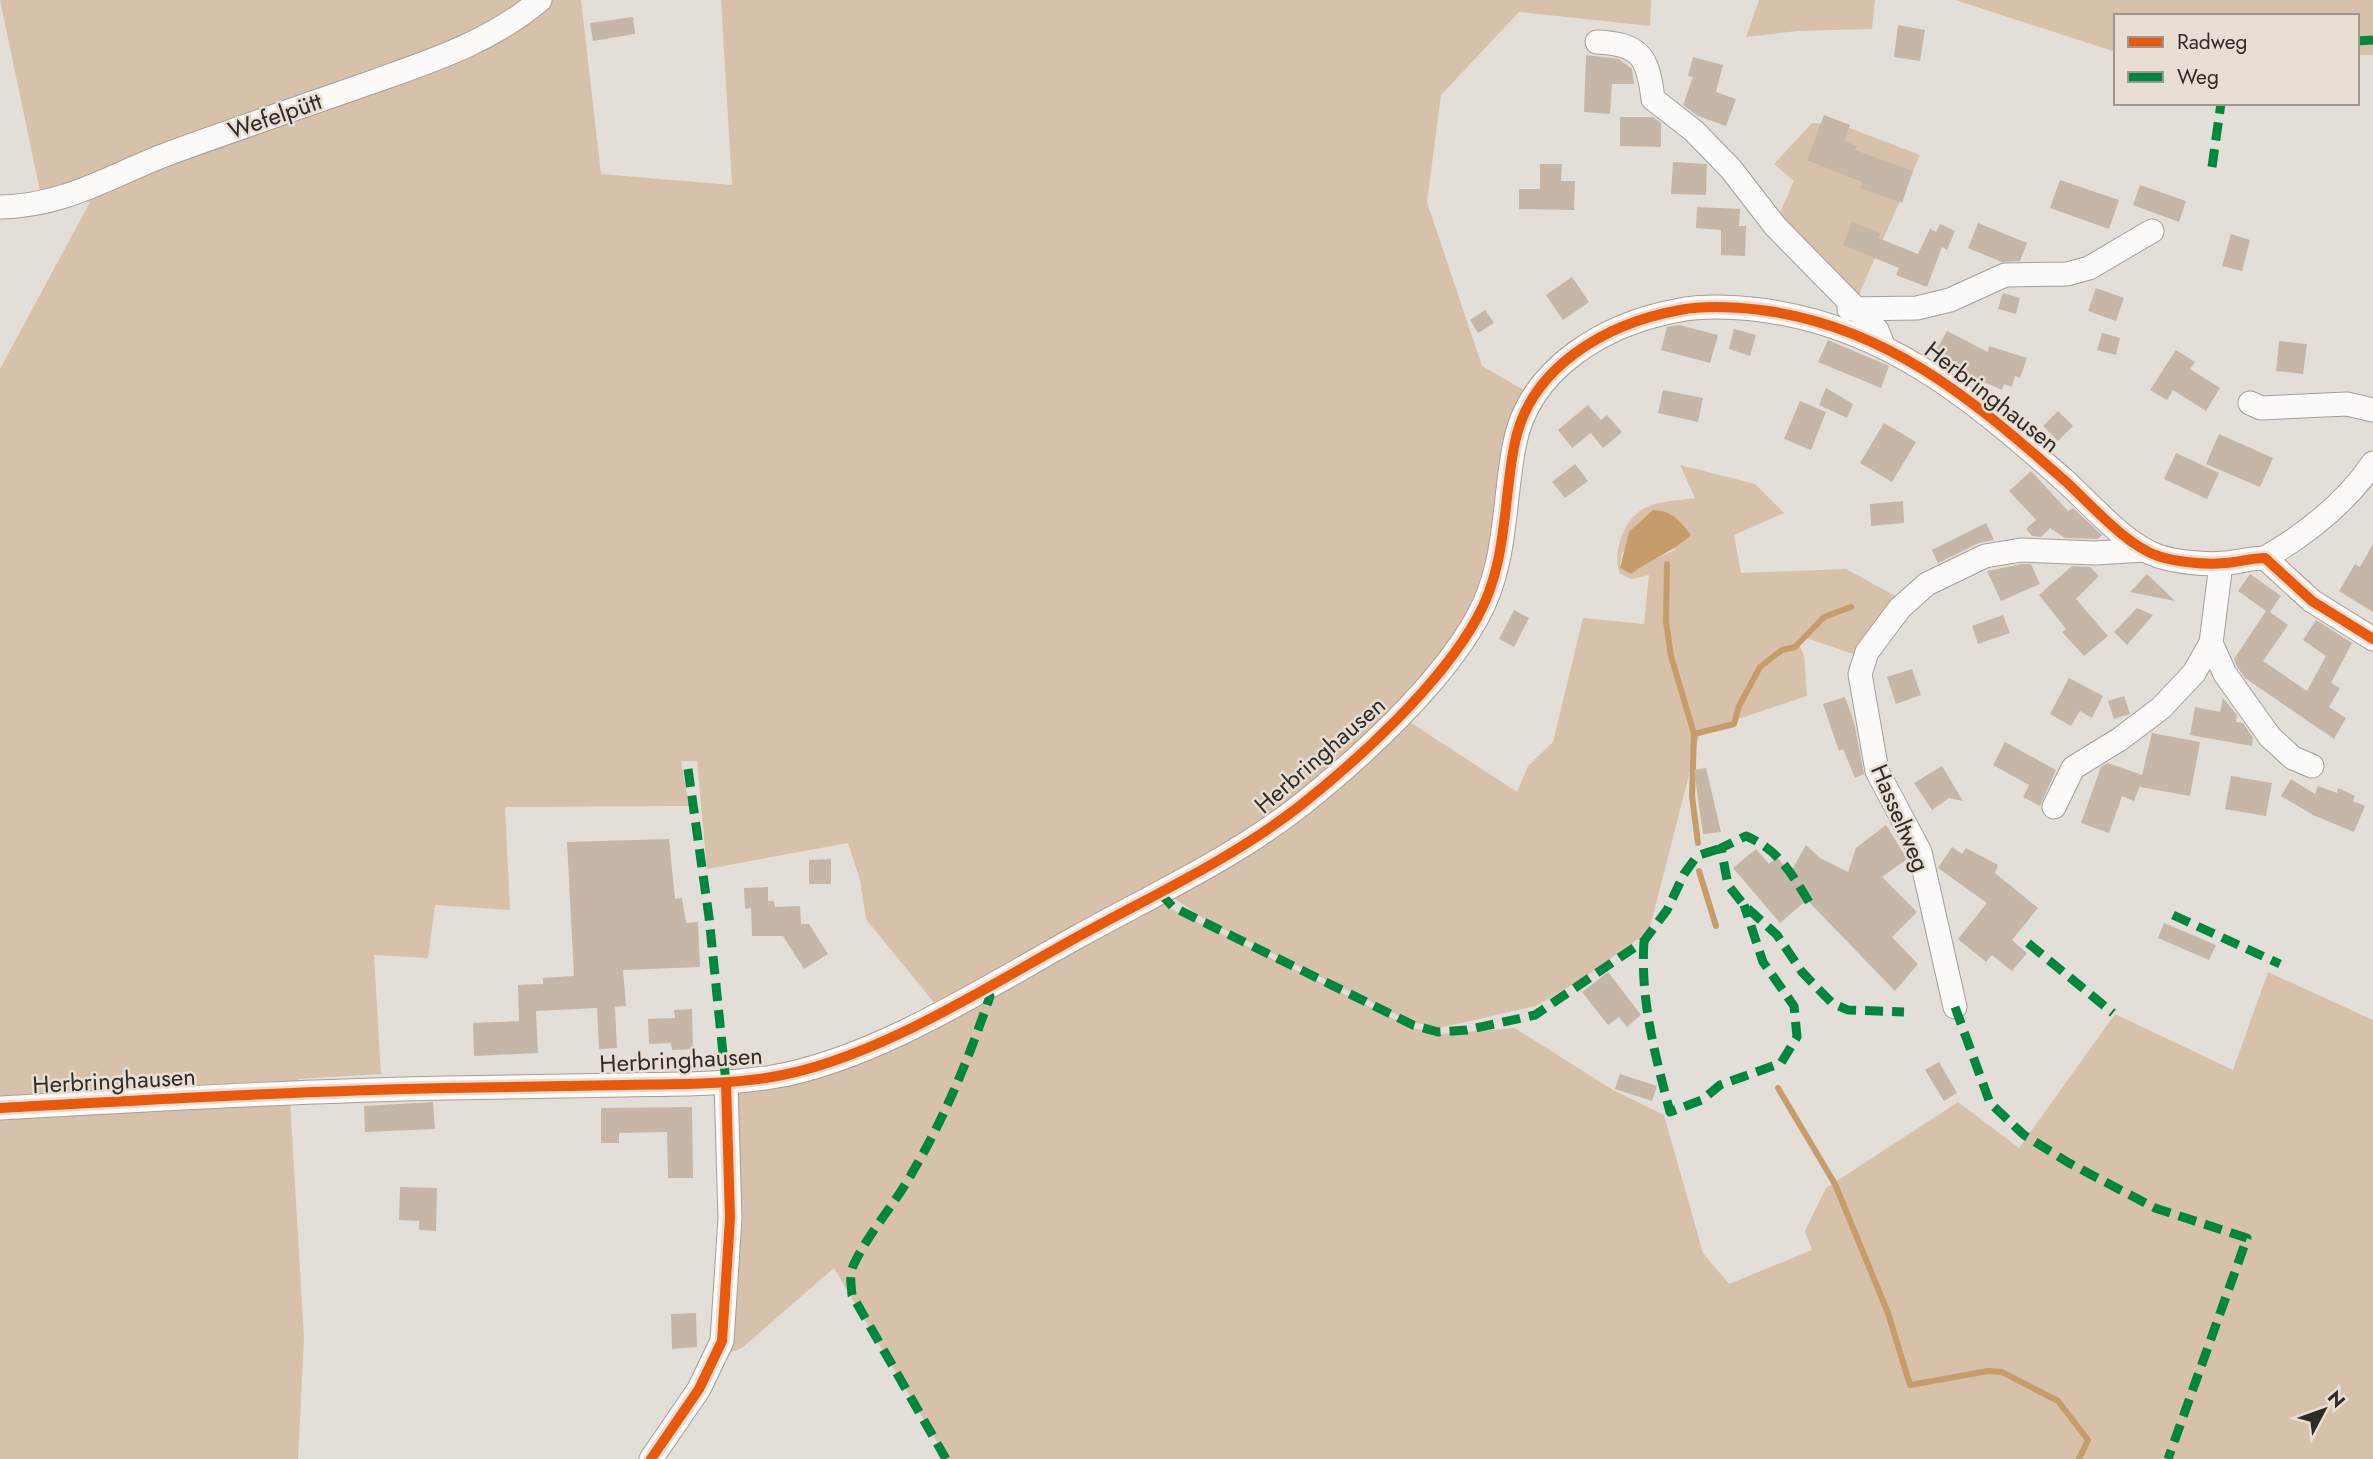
<svg xmlns="http://www.w3.org/2000/svg" width="2373" height="1459" font-family="Jost,sans-serif">
<rect width="100%" height="100%" fill="#e4ded9"/>
<g fill="#d8c1aa" fill-rule="evenodd">
<path d="M0 0H581L601 174 732 185 721 0H1651L1650 26 1519 12 1441 95 1427 202 1482 366 1529 393 1481 593 1420 685 1352 753 1239 837 1158 884 935 1004 866 919 860 880 848 843 707 869 697 761H681L689 806 505 807 510 910 435 905 428 958 374 955 381 1074 298 1079 290 1100 304 1338 298 1459H0V369L90 202 41 196Z"/>
<path d="M1759 0H1875L1872 29 1797 31 1746 37Z"/>
<path d="M1955 0H2373V55H2357V16H2116V52Z"/>
<path d="M1812 123 1839 124 1920 155 1857 299 1778 217 1794 181 1774 164Z"/>
<path d="M1680 465 1755 484 1784 513 1734 535 1741 573 1846 569 1901 599 1859 656 1806 638 1799 645 1804 655 1807 696 1700 732 1649 931 1582 979 1536 1006 1439 1028 1412 1022 1209 922 1169 895 1402 717 1517 792 1528 766 1553 742 1583 618 1644 624 1649 575 1631 579 1619 573C1616 556 1617 547 1624 531 1639 499 1664 503 1695 498ZM1677 549 1646 563 1631 574 1620 568 1622 552Z"/>
<path d="M1157 902 1413 1028 1440 1034 1515 1028 1613 1090 1664 1115 1703 1253 1729 1284 1812 1250 1805 1231 1826 1188 1958 1102 2019 1148 2115 1014 2233 1070 2268 972 2373 1020V1459H947L834 1268 742 1348 723 1356 725 1096 855 1059Z"/>
</g>
<path fill="#c69c6b" d="M1653 510C1673 511 1679 520 1691 535 1673 552 1651 559 1631 574L1620 568 1629 532Z"/>
<g fill="none" stroke-linecap="round" stroke-linejoin="round">
<g stroke="#c69c6b" stroke-width="6">
<path d="M1667 564 1666 621 1671 656 1694 734 1692 796 1698 843"/>
<path d="M1694 734 1734 724 1739 706 1760 667 1782 650 1795 647 1824 617 1851 607"/>
<path d="M1699 871 1716 926"/>
<path d="M1778 1088 1835 1184 1888 1313 1910 1385 1988 1371 2002 1372 2058 1401 2088 1440 2079 1459"/>
</g>
</g>
<g fill="#c5b6a8">
<path d="M633 17 635 34 593 41 590 23Z"/>
<path d="M1898 25 1925 30 1920 61 1894 57Z"/>
<path d="M1586 55 1619 59 1632 69 1634 84H1612L1610 114 1584 112Z"/>
<path d="M1693 57 1723 65 1716 92 1736 99 1726 126 1698 116 1683 105 1693 77 1688 76Z"/>
<path d="M1824 115 1850 125 1844 141 1857 146 1855 150 1913 171 1902 203 1860 188 1862 182 1807 160Z"/>
<path d="M1620 117H1653L1661 123V147L1620 146Z"/>
<path d="M1673 162 1707 164 1706 195 1671 194Z"/>
<path d="M1540 164H1562L1561 181H1575L1574 210 1519 209V189H1540Z"/>
<path d="M2060 180 2119 200 2109 229 2050 208Z"/>
<path d="M2140 185 2186 201 2179 222 2133 205Z"/>
<path d="M1697 207 1740 209 1739 226H1746L1745 256 1721 255V230L1696 228Z"/>
<path d="M1852 222 1880 233 1878 238 1918 254 1930 229 1936 232 1940 224 1955 231 1947 250 1942 247 1927 287 1896 275 1899 268 1843 245Z"/>
<path d="M1978 223 2027 243 2020 261 2002 262 1968 248Z"/>
<path d="M2231 234 2250 240 2242 271 2222 266Z"/>
<path d="M1572 277 1589 302 1563 320 1546 295Z"/>
<path d="M2096 288 2124 298 2116 321 2088 311Z"/>
<path d="M2003 293 2020 298 2016 314 1998 309Z"/>
<path d="M1485 310 1494 323 1478 333 1470 320Z"/>
<path d="M1679 325 1718 335 1710 363 1661 350 1667 327Z"/>
<path d="M1734 329 1756 335 1750 356 1729 349Z"/>
<path d="M1947 331 1988 352 1989 346 2027 358 2020 378 2015 376 2012 387 2004 384 2002 390 1957 370 1959 365 1934 354Z"/>
<path d="M2102 333 2120 338 2116 355 2097 350Z"/>
<path d="M1828 340 1889 366 1881 388 1818 362Z"/>
<path d="M2279 341 2307 344 2303 374 2276 371Z"/>
<path d="M2176 350 2195 362 2190 369 2220 388 2206 411 2173 390 2167 400 2150 390Z"/>
<path d="M1826 388 1853 404 1847 418 1819 405Z"/>
<path d="M1663 390 1703 398 1698 422 1658 413Z"/>
<path d="M1800 401 1826 412 1811 450 1784 439Z"/>
<path d="M1588 405 1601 420 1607 415 1622 432 1603 448 1591 433 1572 448 1558 430Z"/>
<path d="M2058 411 2073 426 2058 441 2043 426Z"/>
<path d="M1884 423 1916 442 1892 482 1860 463Z"/>
<path d="M2219 434 2273 458 2260 487 2206 464Z"/>
<path d="M2176 453 2219 473 2207 499 2164 479Z"/>
<path d="M1575 464 1588 481 1565 498 1552 482Z"/>
<path d="M2031 471 2068 511 2073 508 2102 535 2098 539 2065 538 2050 528 2041 537 2032 536 2026 529 2036 520 2009 491Z"/>
<path d="M1903 501 1904 523 1871 526 1870 504Z"/>
<path d="M1986 523 1994 540 1979 543 1938 563 1932 550Z"/>
<path d="M2373 544V612L2339 591 2355 564 2360 567Z"/>
<path d="M2022 564H2031L2040 584 2001 601 1987 571Z"/>
<path d="M2072 566 2090 567 2099 576 2076 599 2108 636 2084 656 2062 632 2066 629 2039 595Z"/>
<path d="M2147 574 2175 601 2130 592Z"/>
<path d="M2250 574 2281 596 2270 612 2288 625 2263 661 2307 691 2326 656 2303 640 2316 620 2352 643 2331 683 2340 688 2329 707 2346 718 2334 739 2245 678 2237 667 2234 659 2266 611 2238 591Z"/>
<path d="M2137 608 2153 615 2127 645 2114 632Z"/>
<path d="M1514 610 1529 618 1514 647 1499 639Z"/>
<path d="M2003 615 2010 633 1978 644 1972 626Z"/>
<path d="M1912 669 1921 695 1896 704 1887 677Z"/>
<path d="M2069 678 2103 696 2092 718 2080 711 2071 726 2050 714Z"/>
<path d="M2124 696 2130 714 2114 719 2108 701Z"/>
<path d="M1845 697 1854 722 1864 774 1855 778 1843 749 1839 751 1823 704Z"/>
<path d="M2223 698 2237 715 2236 722 2243 723 2253 738 2252 746 2190 735 2195 707 2220 712Z"/>
<path d="M2152 733 2200 742 2190 796 2140 787 2141 783 2134 801 2122 796 2109 833 2081 823 2101 767 2108 763 2142 775Z"/>
<path d="M2005 742 2056 770 2040 806 2023 797 2029 785 1993 765Z"/>
<path d="M1942 766 1963 801 1949 798 1932 810 1914 783Z"/>
<path d="M1706 768 1721 832 1703 834 1694 770Z"/>
<path d="M2231 776 2272 783 2266 816 2225 809Z"/>
<path d="M2291 779 2315 794 2318 786 2337 793 2338 788 2355 796 2353 801 2365 806 2354 832 2313 815 2281 796Z"/>
<path d="M1886 825 1907 859 1882 877 1917 912 1892 937 1918 964 1895 991 1807 900 1780 923 1733 868 1756 849 1769 864 1777 857 1790 873 1806 845 1820 858 1848 872 1856 848Z"/>
<path d="M669 839 675 899 682 898 686 923 698 922 700 967 623 970 626 1006 615 1007 617 1048 599 1049 597 1008 536 1011 538 1053 474 1056 473 1023 519 1021 518 985 543 984V978L574 976 567 842Z"/>
<path d="M1952 847 1962 854 1966 848 1998 865 1995 873 2038 908 2012 940 2027 953 2012 971 1992 955 1986 962 1958 939 1987 903 1938 868Z"/>
<path d="M831 859V884H809V860Z"/>
<path d="M768 887V901H774L775 907 800 906 801 924H809L828 954 804 969 783 936H752L751 908 745 909 744 888Z"/>
<path d="M2164 923 2216 945 2209 960 2158 938Z"/>
<path d="M1608 972 1641 1015 1627 1027 1619 1017 1608 1025 1582 992Z"/>
<path d="M692 1009 693 1049 672 1050 671 1043 649 1044 648 1019 675 1018 674 1010Z"/>
<path d="M1939 1062 1957 1093 1944 1101 1925 1070Z"/>
<path d="M1620 1074 1657 1086 1652 1101 1615 1089Z"/>
<path d="M433 1102 435 1129 365 1132 364 1106Z"/>
<path d="M692 1107 693 1178H668L667 1132 619 1133V1143H601V1108Z"/>
<path d="M400 1187 437 1188 436 1231 419 1230V1221L399 1220Z"/>
<path d="M696 1313 697 1347 672 1349 671 1314Z"/>
</g>
<g fill="none" stroke-linecap="round" stroke-linejoin="round">
<defs>
<g id="minor">
<path d="M1597 42C1641 44 1648 57 1653 99L1694 131 1731 169 1775 226 1877 330 1883 345"/>
<path d="M0 207C66 206 111 175 170 153 238 128 307 105 375 81 434 60 492 41 540 0"/>
<path d="M1849 309 1917 308 1950 300 2005 275 2067 274 2089 268 2152 231"/>
<path d="M2250 403 2261 408 2347 404 2373 410"/>
<path d="M2265 558C2306 534 2346 503 2373 463"/>
<path d="M2221 564 2211 643 2225 674 2270 737 2293 758 2312 766"/>
<path d="M2054 807 2073 768 2120 739 2161 708 2194 673 2211 643"/>
<path d="M1955 1007 1920 852 1877 771 1860 674 1867 652 1900 608 1927 584 1985 556 2021 550 2095 553 2145 550"/>
<path d="M0 1108C149 1100 298 1091 447 1088 506 1087 565 1086 624 1085 673 1084 723 1085 772 1077 875 1060 988 986 1079 936 1155 894 1232 859 1301 805 1360 758 1440 685 1477 618 1507 565 1503 505 1514 447 1528 367 1607 323 1680 310 1706 305 1735 307 1761 310 1886 326 1972 399 2063 479 2090 503 2124 544 2158 556 2176 562 2205 565 2225 563 2239 562 2251 558 2265 558L2312 601 2373 639"/>
<path d="M651 1459 699 1389 722 1341 730 1218 726 1083"/>
</g>
</defs>
<use href="#minor" stroke="#a39f9b" stroke-width="25"/>
<use href="#minor" stroke="#fbfaf9" stroke-width="23"/>
<g stroke="#00873e" stroke-width="9" stroke-dasharray="18 9" stroke-linecap="butt">
<path d="M2357 41 2373 40"/>
<path d="M2212 167 2221 103"/>
<path d="M688 769 709 917 726 1083"/>
<path d="M1160 893 1173 907 1413 1025 1438 1032 1467 1030 1535 1015 1644 941 1667 910 1684 874 1697 856 1721 848"/>
<path d="M1809 902C1791 873 1779 850 1746 836L1721 848 1728 885 1744 905 1777 935 1802 972 1832 1003 1848 1010 1904 1012"/>
<path d="M2173 915 2280 964"/>
<path d="M1644 941C1640 999 1655 1055 1670 1112L1702 1100 1720 1085 1781 1063 1797 1037 1794 1006 1763 962 1744 905"/>
<path d="M2028 943 2113 1013"/>
<path d="M1955 1007 1990 1103 2024 1135 2069 1163 2155 1208 2247 1238 2168 1459"/>
<path d="M946 1459 852 1295C851 1284 849 1274 854 1264 869 1232 895 1204 912 1173 945 1117 969 1058 990 996L986 987"/>
</g>
<defs>
<g id="cycleway">
<path d="M0 1108C149 1100 298 1091 447 1088 506 1087 565 1086 624 1085 673 1084 723 1085 772 1077 875 1060 988 986 1079 936 1155 894 1232 859 1301 805 1360 758 1440 685 1477 618 1507 565 1503 505 1514 447 1528 367 1607 323 1680 310 1706 305 1735 307 1761 310 1886 326 1972 399 2063 479 2090 503 2124 544 2158 556 2176 562 2205 565 2225 563 2239 562 2251 558 2265 558L2312 601 2373 639"/>
<path d="M651 1459 699 1389 722 1341 730 1218 726 1083"/>
</g>
</defs>
<use href="#cycleway" stroke="#e8ded4" stroke-width="15"/>
<use href="#cycleway" stroke="#e8590c" stroke-width="10"/>
</g>
<g text-anchor="middle" stroke-width="5" stroke-linejoin="round" paint-order="stroke">
<g font-size="24" fill="#2f2b27" stroke="#e8ded4">
<text transform="translate(275 116) rotate(-19)" y="8">Wefelpütt</text>
<text transform="translate(1992 397) rotate(38)" y="8">Herbringhausen</text>
<text transform="translate(1320 755) rotate(-41)" y="8">Herbringhausen</text>
<text transform="translate(1900 818) rotate(67)" y="8">Hasseltweg</text>
<text transform="translate(681 1060) rotate(-3)" y="8">Herbringhausen</text>
<text transform="translate(114 1081) rotate(-3)" y="8">Herbringhausen</text>
</g>
</g>
<rect x="2114" y="14" width="245" height="91" fill="#e8ded4" stroke="#9e968f" stroke-width="2"/>
<rect x="2128" y="37" width="35" height="10" fill="#e8590c" stroke="#9e968f" stroke-width="2"/>
<text x="2177" y="49" font-size="21" fill="#2f2b27">Radweg</text>
<rect x="2128" y="72" width="35" height="10" fill="#00873e" stroke="#9e968f" stroke-width="2"/>
<text x="2177" y="84" font-size="21" fill="#2f2b27">Weg</text>
<g transform="translate(2324 1410) rotate(49)" stroke="#e8ded4" stroke-width="5" paint-order="stroke">
<path d="M0-5L12 26L0 18L-12 26Z" fill="#2f2b27"/>
<text y="-10" font-size="19" font-weight="bold" text-anchor="middle" fill="#2f2b27">N</text>
</g>
</svg>
